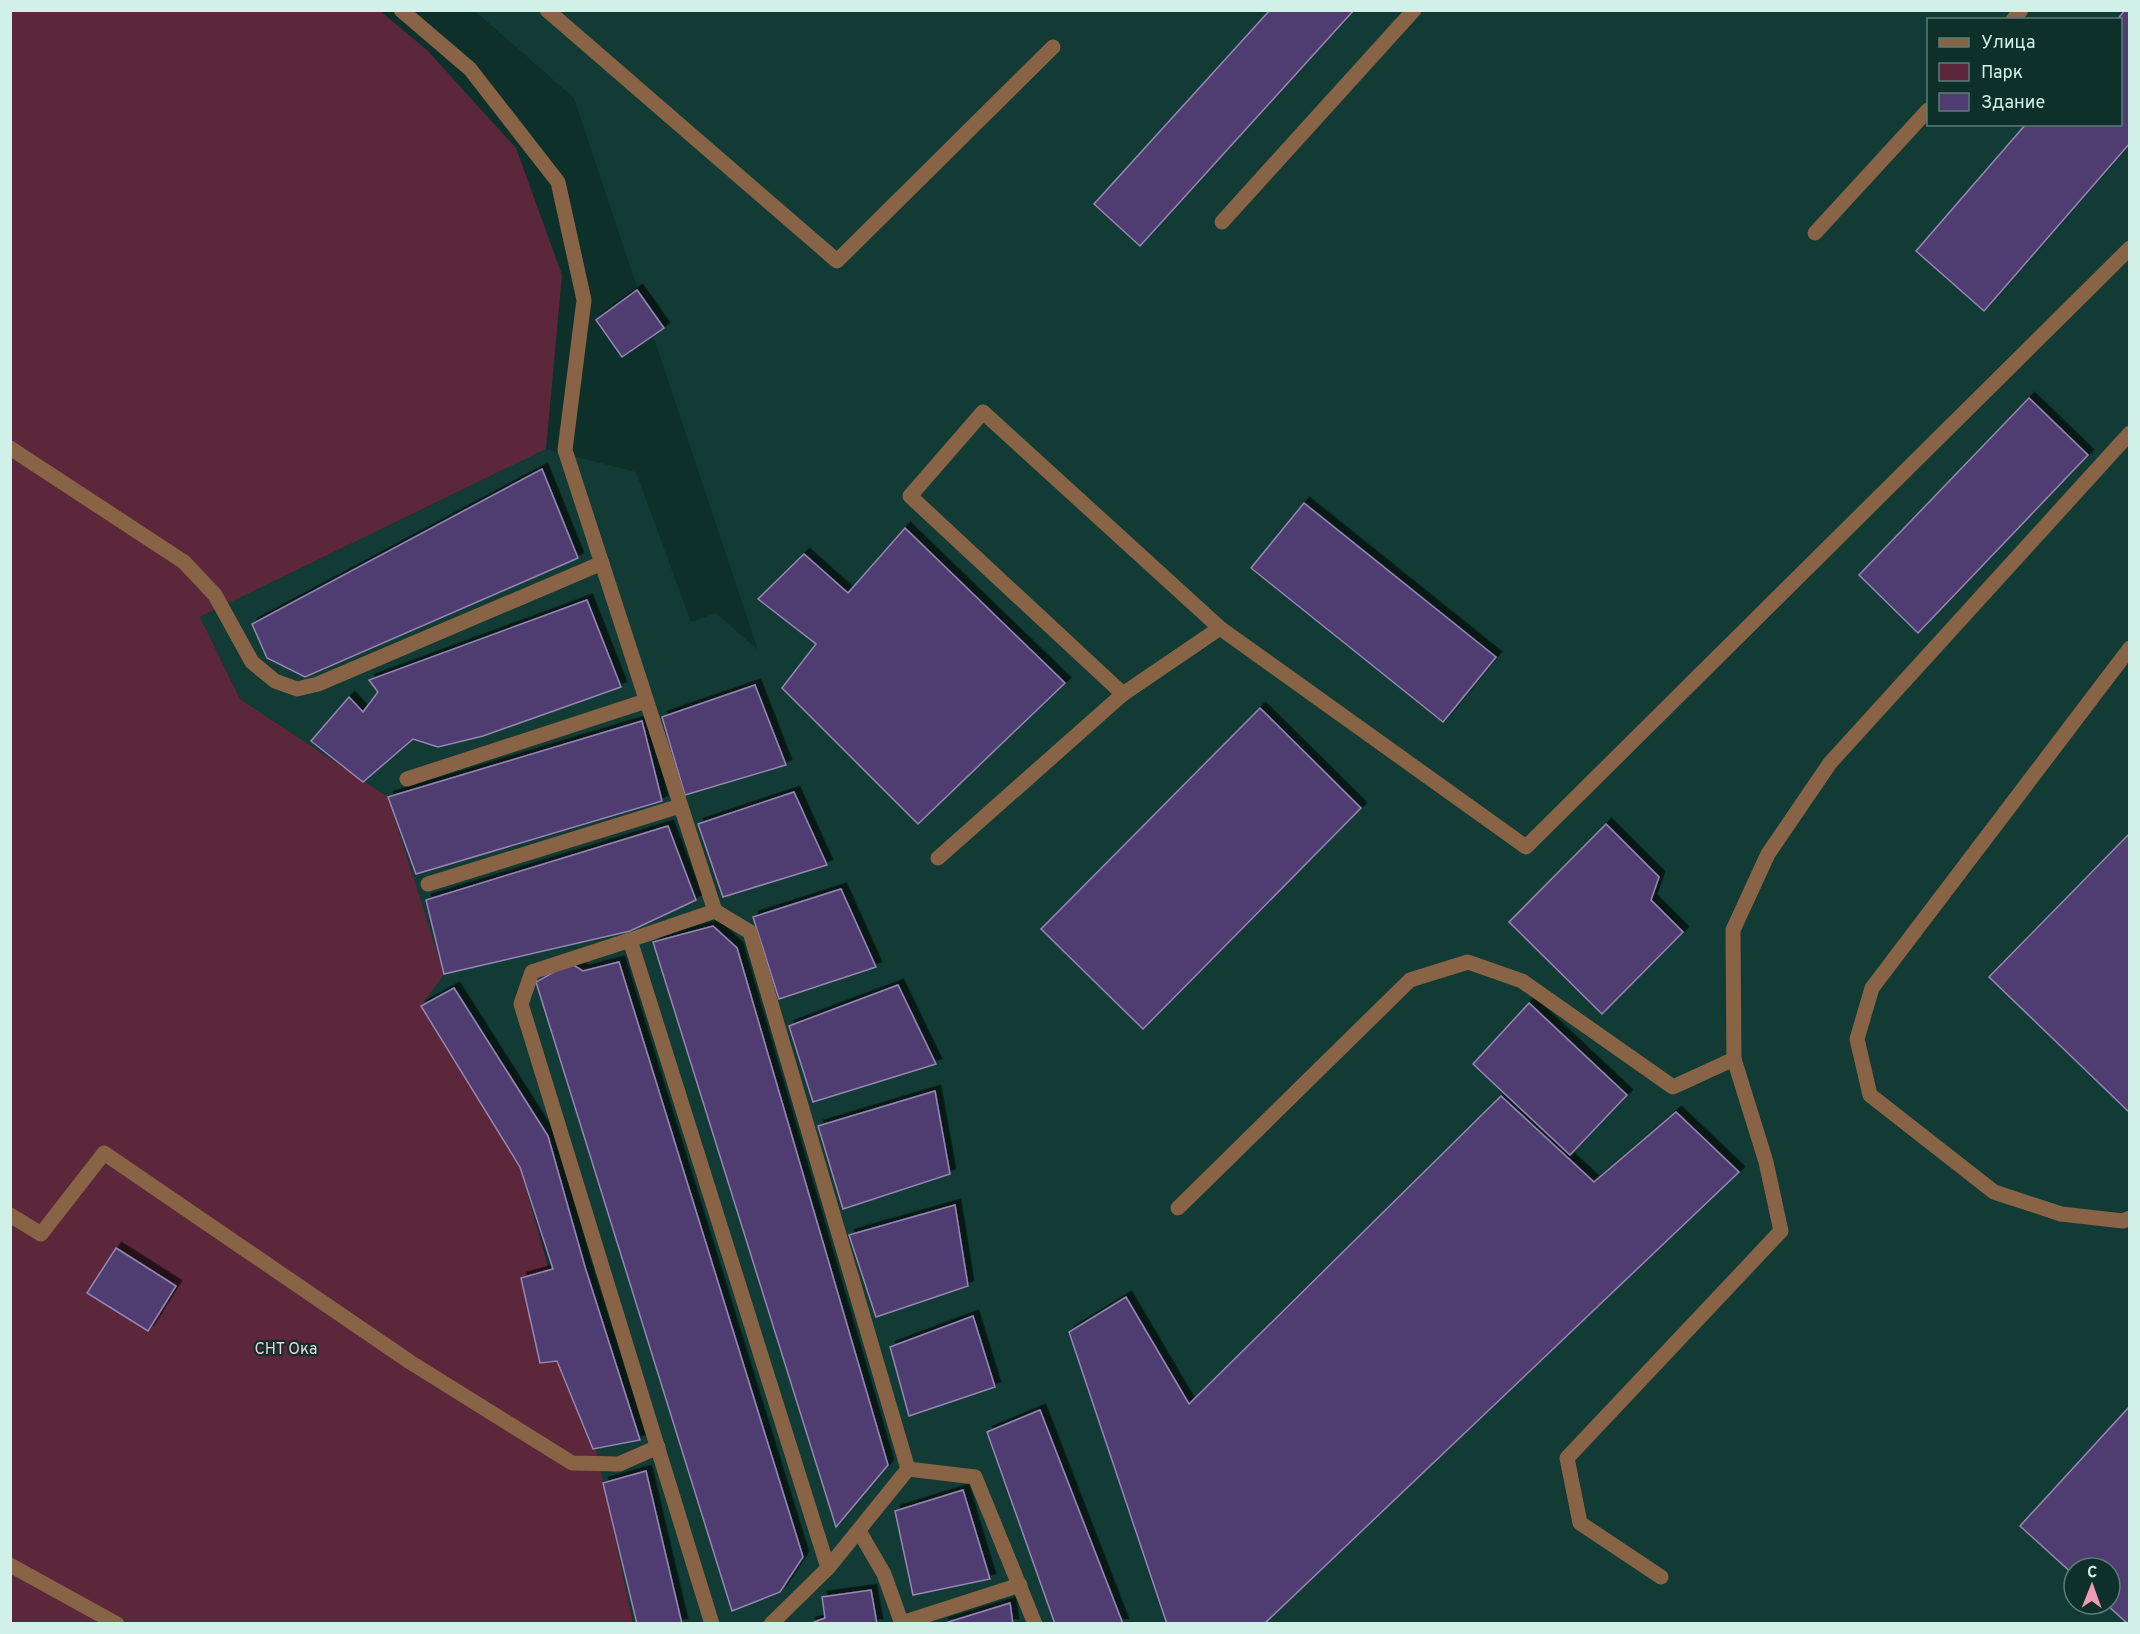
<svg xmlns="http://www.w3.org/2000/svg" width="2140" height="1634" font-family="Overpass,sans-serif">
<defs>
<filter id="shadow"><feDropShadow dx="5.5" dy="-5.5" stdDeviation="0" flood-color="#0009"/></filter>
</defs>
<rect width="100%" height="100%" fill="#0d302a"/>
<path fill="#113b34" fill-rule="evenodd" d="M475 11H2129V1623H633L586 1400 553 1269 520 1167 421 1006 388 797 240 699 200 617 546 449 636 472 691 622 716 613 758 650 574 98ZM1928 20H2120V124H1928ZM2074 1568H2110V1604H2074Z"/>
<path fill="#5c273a" d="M11 11H380L427 50 516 148 562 275 546 449 200 617 240 699 388 797 444 974 421 1006 520 1167 586 1400 633 1623 11 1624Z"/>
<g fill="#503d71" stroke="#9586b4" stroke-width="1.5" filter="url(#shadow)">
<path d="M1270 10H1354L1140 246 1094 204Z"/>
<path d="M2125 10H2130V143L1984 311 1916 251 2026 124H2120V20H2117Z"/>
<path d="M637 290 664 328 622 357 596 320Z"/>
<path d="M2029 398 2088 455 1918 633 1859 575Z"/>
<path d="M542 469 578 558 305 677 267 658 252 624Z"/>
<path d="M1304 503 1496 657 1443 722 1251 568Z"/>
<path d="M905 528 1065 683 918 824 782 688 816 644 758 599 804 554 848 593Z"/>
<path d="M587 600 621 687 483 736 438 747 413 739 363 782 311 741 349 697 363 712 378 692 369 680Z"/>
<path d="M755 685 786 765 685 795 662 717Z"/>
<path d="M1260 708 1361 808 1143 1029 1041 929Z"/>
<path d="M642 721 662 801 416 874 388 797Z"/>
<path d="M794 792 827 865 723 897 698 824Z"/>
<path d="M1606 824 1659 877 1651 900 1683 932 1602 1014 1509 922Z"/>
<path d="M668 826 696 900 630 931 444 974 426 900Z"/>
<path d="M2130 833V1113L1989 977Z"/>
<path d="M841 889 876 967 779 999 753 917Z"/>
<path d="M713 926 737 948 888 1465 836 1527 653 942Z"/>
<path d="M619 962 803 1557 780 1592 732 1611 536 982 570 963 583 971Z"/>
<path d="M898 985 936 1064 813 1102 789 1026Z"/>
<path d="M454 988 548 1136 585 1267 640 1440 593 1449 557 1361 540 1363 521 1278 553 1269 520 1167 421 1006Z"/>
<path d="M1529 1003 1627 1095 1570 1155 1473 1064Z"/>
<path d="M935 1091 950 1174 843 1209 818 1126Z"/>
<path d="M1501 1096 1594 1182 1676 1112 1739 1172 1264 1624H1167L1069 1332 1126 1297 1189 1404Z"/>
<path d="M955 1205 968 1286 876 1317 849 1235Z"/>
<path d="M116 1248 176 1286 148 1331 87 1293Z"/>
<path d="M973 1316 995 1387 909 1416 890 1347Z"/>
<path d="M2130 1406V1624H2128L2106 1604H2110V1568H2074V1575L2020 1526Z"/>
<path d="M1040 1410 1123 1624H1055L987 1432Z"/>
<path d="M646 1471 682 1624H637L603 1483Z"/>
<path d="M963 1490 990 1579 913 1595 895 1511Z"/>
<path d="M871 1590 877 1624H809L825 1618 822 1597Z"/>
<path d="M1010 1603 1013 1624H942Z"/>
</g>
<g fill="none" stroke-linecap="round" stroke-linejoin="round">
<g stroke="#896345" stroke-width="15">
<path d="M401 10 470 69 558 182 584 300 565 450 715 911 750 932 908 1469 828 1568 771 1624"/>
<path d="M547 10 837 261 1053 47"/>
<path d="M2013 20 2021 10"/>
<path d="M1222 222 1414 10"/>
<path d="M1815 233 1928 110"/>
<path d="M10 448 184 562 215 595 252 662 275 681 297 689 318 684 602 563"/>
<path d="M2130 648 1872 988 1857 1039 1870 1095 1994 1192 2061 1214 2123 1221 2130 1218"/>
<path d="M1123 694 910 496 983 412 1220 628"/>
<path d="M407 779 646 701"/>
<path d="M938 858 1123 694 1220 628 1526 847 2130 248"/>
<path d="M428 884 680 806"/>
<path d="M630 940 715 911"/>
<path d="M1178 1208 1410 980 1468 962 1522 981 1673 1087 1734 1059 1733 930 1768 854 1830 763 2130 433"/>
<path d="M10 1215 41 1234 104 1153 410 1362 572 1463 619 1464 658 1447"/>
<path d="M908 1469 975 1477 1035 1624"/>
<path d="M859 1531 884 1574 902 1624"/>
<path d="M10 1565 117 1624"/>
<path d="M1661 1577 1580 1523 1567 1458 1781 1231 1766 1162 1734 1059"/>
<path d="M902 1623 1020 1585"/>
<path d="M712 1624 521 1004 532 972 630 940 828 1568"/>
</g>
</g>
<g text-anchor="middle" stroke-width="4.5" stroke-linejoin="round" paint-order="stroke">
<g font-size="16" fill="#f8d0db" stroke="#0d302a">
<text x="286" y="1354">СНТ Ока</text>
</g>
</g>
<rect width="2140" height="1634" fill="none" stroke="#d0f0e8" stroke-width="24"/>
<rect x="1927" y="18" width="195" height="108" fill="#0d302a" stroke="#5b7d76" stroke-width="1.5"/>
<rect x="1939" y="38" width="30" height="9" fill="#896345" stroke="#5b7d76" stroke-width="1.5"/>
<text x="1981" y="48" font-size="18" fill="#d0f0e8">Улица</text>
<rect x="1939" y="63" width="30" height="18" fill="#5c273a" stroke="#5b7d76" stroke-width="1.5"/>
<text x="1981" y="78" font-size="18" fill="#d0f0e8">Парк</text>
<rect x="1939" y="93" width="30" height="18" fill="#503d71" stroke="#5b7d76" stroke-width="1.5"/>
<text x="1981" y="108" font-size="18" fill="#d0f0e8">Здание</text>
<g transform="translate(2092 1586) rotate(1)"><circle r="28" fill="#0d302a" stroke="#5b7d76" stroke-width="1.5"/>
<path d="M0-4.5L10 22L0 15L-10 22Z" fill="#f09ab5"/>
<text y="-9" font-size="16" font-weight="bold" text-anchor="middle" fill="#d0f0e8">С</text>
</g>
</svg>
